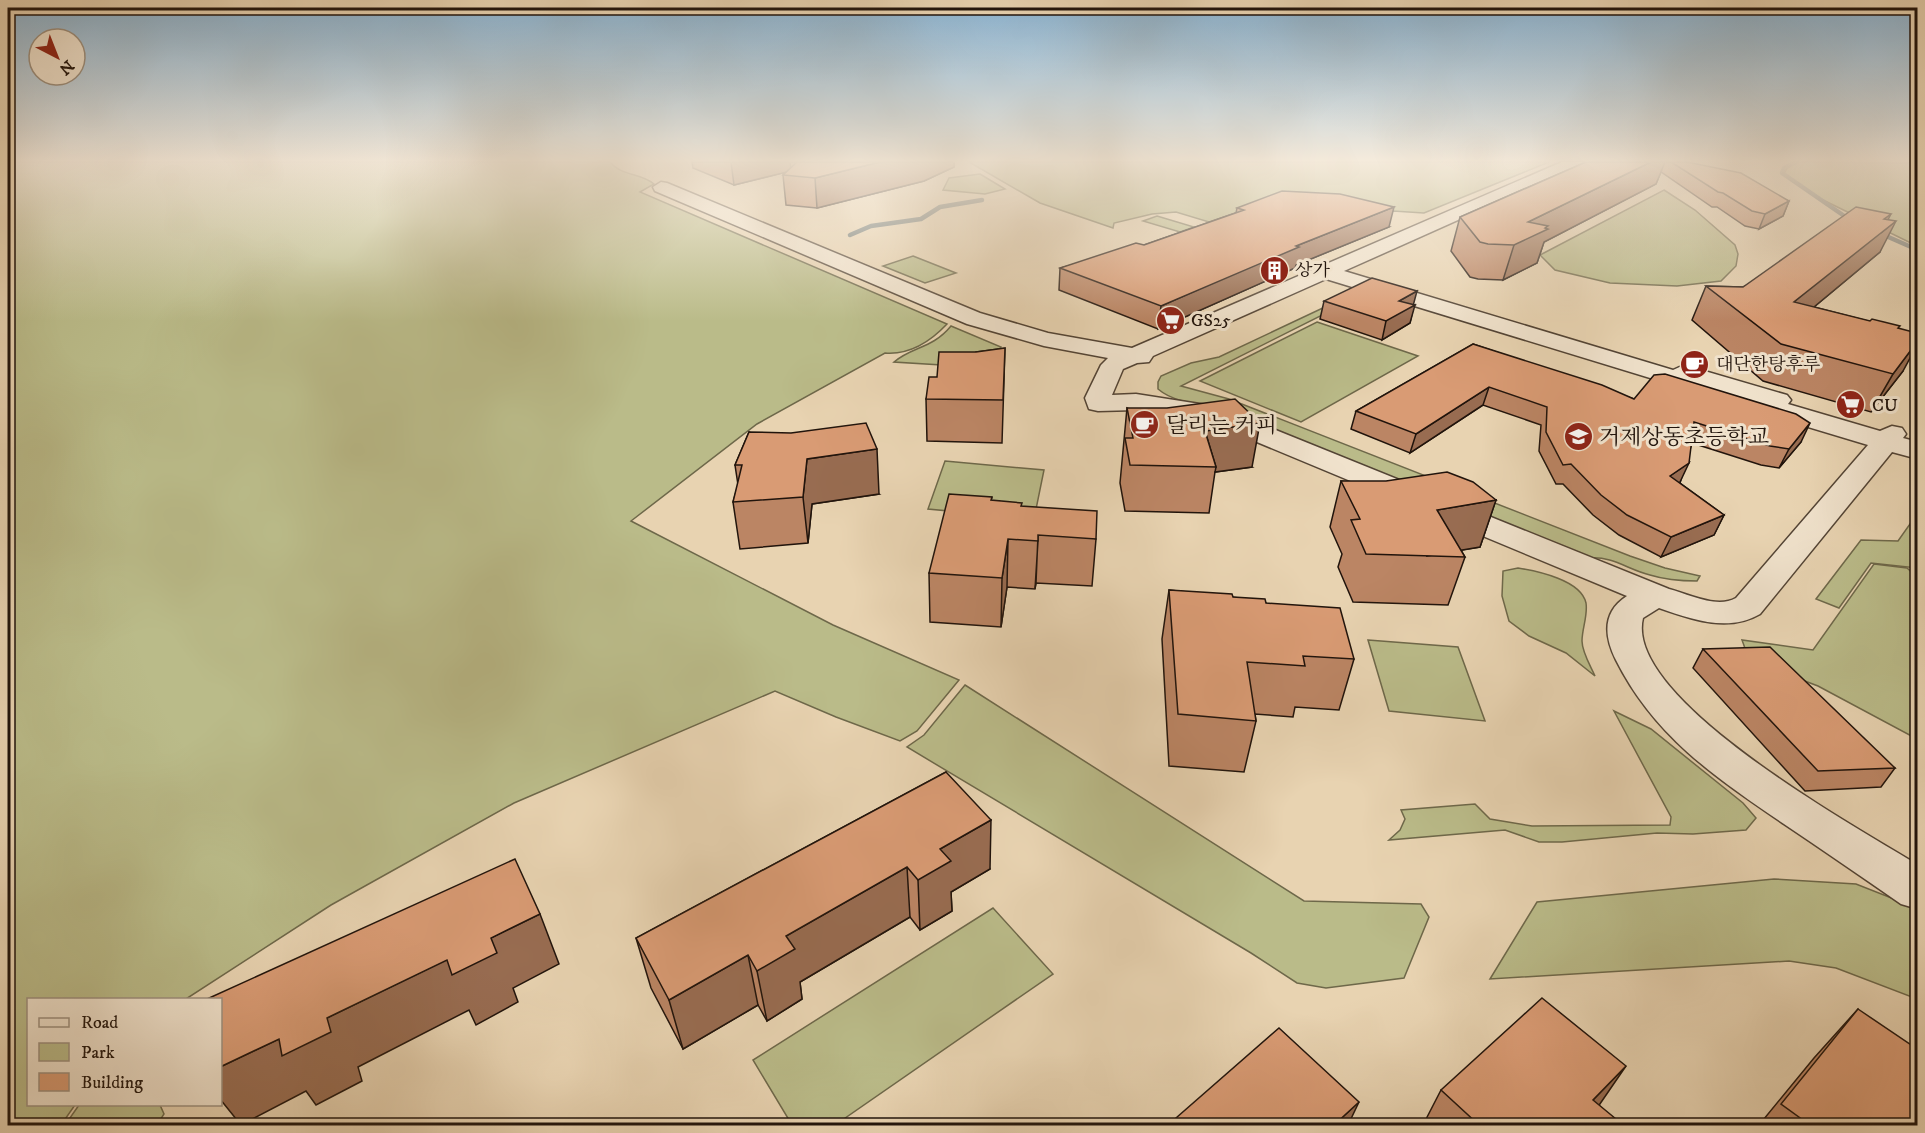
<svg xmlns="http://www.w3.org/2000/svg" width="1925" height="1133" font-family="'IM FELL DW Pica','Noto Serif KR',serif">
<rect width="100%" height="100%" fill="#e8d3b1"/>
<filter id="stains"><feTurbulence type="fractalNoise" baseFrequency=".00333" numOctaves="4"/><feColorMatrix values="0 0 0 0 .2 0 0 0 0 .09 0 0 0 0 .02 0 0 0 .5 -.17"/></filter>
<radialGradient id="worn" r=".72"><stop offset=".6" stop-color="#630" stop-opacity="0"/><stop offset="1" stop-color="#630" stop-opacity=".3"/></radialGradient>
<g fill="#babb89" stroke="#6e684a" stroke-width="1.5">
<path d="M8 162H610C621 176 641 173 654 184L640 192 947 324C930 342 910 355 885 353L757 424 631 521 833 625 959 680 917 731 900 741 836 717 775 691 514 803 331 905 186 999 28 1000V1104L75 1105 61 1125H8Z"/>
<path d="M969 162H1549L1424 213 1393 211 1238 212 1209 222 1176 212 1152 214 1114 223 1113 228 1040 203Z"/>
<path d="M1798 162 1917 163V246L1821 199 1784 174 1787 168Z"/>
<path d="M980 174 1005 189 985 194 943 190 949 178Z"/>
<path d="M1664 190 1695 210 1735 245 1738 254 1736 266 1721 281 1677 286 1610 283 1555 270 1540 255Z"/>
<path d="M1157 216 1194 227 1180 232 1143 221Z"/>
<path d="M913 256 956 273 925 283 883 266Z"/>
<path d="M1368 292 1181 386 1229 399 1630 556 1665 568 1700 576 1697 581C1681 581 1666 580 1650 575 1629 570 1612 556 1590 558L1216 407C1197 404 1173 402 1158 389V382L1161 376 1191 363 1219 357 1327 306Z"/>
<path d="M1317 322 1418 356 1301 422 1200 381Z"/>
<path d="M951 326 1001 347 998 351 958 366 894 362C913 346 932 349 951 326Z"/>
<path d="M945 461 1044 470 1034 519 928 509Z"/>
<path d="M1917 514V568L1871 563 1839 608 1816 599 1861 540 1898 541Z"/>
<path d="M1874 564 1907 568 1917 577V739L1818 686 1760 664 1746 651 1742 640 1813 650Z"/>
<path d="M1518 568C1537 571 1581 580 1586 603 1588 615 1582 629 1582 641 1582 652 1590 665 1595 676L1566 653 1529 636 1509 621 1502 596 1503 571Z"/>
<path d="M1368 640 1458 647 1485 721 1389 711Z"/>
<path d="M965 685 1304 901 1421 904 1429 917 1404 978 1326 988 1297 983 1251 953 907 747 924 735Z"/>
<path d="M1614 711 1651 729 1743 803 1756 818 1746 830 1693 834 1657 833 1562 842H1539L1505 830 1389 840 1400 830 1405 819 1401 810 1475 804 1490 819 1532 826 1670 825 1671 817Z"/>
<path d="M1774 879 1856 884 1917 908V999L1836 968 1789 961 1490 979 1537 902Z"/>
<path d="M993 908 1053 974 835 1125H792L753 1060Z"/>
<path d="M79 1105H160L164 1114 157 1125H65Z"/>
</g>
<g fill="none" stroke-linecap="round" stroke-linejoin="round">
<g stroke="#6b7573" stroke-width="4.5">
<path d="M1796 162 1784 168 1782 173 1853 222"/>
<path d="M1877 232 1918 250"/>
<path d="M850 235 871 226 921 219 940 207 982 200"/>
</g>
<defs>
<path id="minor" d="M1562 162H1583L1581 165 1344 271 1673 370 1684 365 1787 395 1791 400 1788 404 1880 431 1892 426 1902 428 1906 434 1903 438 1918 442V459L1892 452 1760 614C1728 633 1691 619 1659 608L1643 618C1623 699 1858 828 1918 865V909L1901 904C1862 877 1823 850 1784 824 1715 777 1654 736 1616 660 1604 636 1602 612 1627 596L1204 420 1136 410 1098 411 1089 409 1085 398 1101 365 1108 358 1044 346 967 324 655 191 653 187 661 182 667 183 980 313 1048 333 1132 348ZM1326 279 1696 392 1705 395 1716 390 1744 398 1741 402 1745 408 1868 445 1736 598C1717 609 1688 594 1669 589L1219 407 1136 394 1112 395 1123 369 1137 363 1149 362 1153 356Z"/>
</defs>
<use href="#minor" stroke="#534435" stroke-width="3"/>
<use href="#minor" fill="#f0e2cc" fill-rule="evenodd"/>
</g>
<g fill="#bb8564" stroke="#21140c" stroke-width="1.5">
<path d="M692 162H954V167L924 181 817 208 786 205 783 175 786 172 734 185 693 168Z"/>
<path d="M1586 162H1687L1789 201 1783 216 1759 229 1745 226 1717 207H1712L1661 172 1656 184 1544 242 1537 263 1503 280 1478 279 1470 277 1451 251 1460 217Z"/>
<path d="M1237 208 1389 227 1296 265 1295 268 1158 329 1059 290 1060 268 1144 245 1236 213Z"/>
<path d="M1888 220 1880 252 1814 307 1899 329 1903 371 1871 412 1763 381 1692 320 1706 286 1743 287Z"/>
<path d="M1324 301 1414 305 1410 323 1382 340 1320 319Z"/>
<path d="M1473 344 1634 399 1801 442 1779 468 1761 465 1692 443 1680 483 1724 515 1714 535 1661 557 1619 535 1593 515 1563 484H1556L1539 451 1541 425 1483 405 1410 453 1351 429 1356 411Z"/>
<path d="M1005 348 1002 443 927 441 926 399 937 377 976 352Z"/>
<path d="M1127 408 1252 467 1215 472 1209 513 1125 511 1120 483Z"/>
<path d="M749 432 879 494 812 504 808 543 740 549 733 502 738 485 735 465Z"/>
<path d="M1341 481 1496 500 1480 547 1461 550 1465 557 1448 605 1353 602 1338 567 1342 554 1330 527Z"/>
<path d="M992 497 991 501 1021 506 1096 539 1092 586 1036 583 1035 589 1007 587 1001 627 930 622 929 573Z"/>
<path d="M1169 590 1233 597 1266 603 1354 659 1339 710 1295 707 1293 717 1255 714 1256 721 1244 772 1169 766 1162 639Z"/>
<path d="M1703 649 1895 768 1881 787 1805 791 1693 668Z"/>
<path d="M946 772 990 869 951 892 952 911 920 930 910 917 800 982 802 999 767 1021 758 1005 683 1049 651 988 636 938Z"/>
<path d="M1858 1009 1917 1125H1759L1814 1058Z"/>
<path d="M1441 1090 1599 1105 1612 1125H1423Z"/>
</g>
<g fill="#986c51" stroke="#21140c" stroke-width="1.5">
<path d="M731 162H790L791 171 734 185Z"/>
<path d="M880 162H954V167L924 181 817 208 815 178Z"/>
<path d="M1651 162H1665L1656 184 1544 242 1537 263 1503 280 1514 245 1528 222Z"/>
<path d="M1789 201 1783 216 1759 229 1765 214Z"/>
<path d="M1394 207 1389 227 1296 265 1295 268 1158 329 1161 306 1296 246Z"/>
<path d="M1891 214 1881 233 1896 221 1880 252 1778 337 1794 302 1884 219Z"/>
<path d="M1417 291 1413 306 1415 305 1410 323 1382 340 1386 321 1399 301Z"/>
<path d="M1917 342V345L1903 371 1871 412 1893 374Z"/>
<path d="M1489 387 1483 405 1410 453 1416 434Z"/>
<path d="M1260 423 1252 467 1215 472 1216 467 1205 431Z"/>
<path d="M1810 423 1801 442 1779 468 1789 449Z"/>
<path d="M877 449 879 494 812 504 808 543 803 497 807 459Z"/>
<path d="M1689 463 1680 482 1661 495 1670 476Z"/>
<path d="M1496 500 1480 547 1427 556 1437 510Z"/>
<path d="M1724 515 1714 535 1661 557 1671 537Z"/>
<path d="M1038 535 1036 583 1035 589 1038 541Z"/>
<path d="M1008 539 1007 587 1001 627 1002 578Z"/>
<path d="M991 820 990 869 951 892 952 911 920 930 918 880 940 849Z"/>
<path d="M907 867 910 917 800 982 802 999 767 1021 757 971 786 936Z"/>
<path d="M540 914 559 964 513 988 518 1002 476 1025 469 1010 358 1067 362 1081 316 1105 306 1091 241 1125 220 1099V1067L279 1039 327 1018Z"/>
<path d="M748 955 758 1005 683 1049 669 1000Z"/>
<path d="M1626 1066 1593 1114V1100Z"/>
<path d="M1359 1102 1348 1125H1334Z"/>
</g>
<g fill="#d99b74" stroke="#21140c" stroke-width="1.5">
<path d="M797 162H880L815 178 783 175Z"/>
<path d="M1586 162H1651L1528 222 1548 226 1545 228 1548 229 1514 245 1488 244 1480 242 1460 217Z"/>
<path d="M1671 162H1687L1741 173 1789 201 1765 214 1752 211 1723 193 1718 192Z"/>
<path d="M1282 191 1340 194 1394 207 1296 246 1299 247 1161 306 1060 268 1136 243 1144 245 1244 210 1237 208Z"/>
<path d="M1856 207 1891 214 1884 219 1896 221 1794 302 1870 321 1872 319 1900 326 1898 328 1917 333V342L1893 374 1781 344 1706 286 1743 287Z"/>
<path d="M1372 278 1417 291 1399 301 1415 305 1386 321 1324 301Z"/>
<path d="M1473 344 1602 385 1634 399 1654 375 1665 374 1796 414 1810 423 1789 449 1770 446 1694 422 1689 463 1670 476 1724 515 1671 537 1627 515 1601 495 1571 464 1563 465 1546 432 1547 407 1489 387 1416 434 1356 411Z"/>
<path d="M1005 348 1003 400 926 399 929 377H937L939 352H976Z"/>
<path d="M1235 399 1260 423 1205 431 1216 467 1130 465 1125 438H1133L1127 408H1167Z"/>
<path d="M866 423 877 449 807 459 803 497 733 502 742 465H735L749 432 791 433Z"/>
<path d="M1447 472 1473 482 1496 500 1437 510 1465 557 1366 554 1351 520 1360 519 1341 481H1386Z"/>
<path d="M949 494 992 497 991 500 1022 503 1021 506 1097 511 1096 539 1038 535V541L1008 539 1002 578 929 573Z"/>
<path d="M1169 590 1232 594 1233 597 1265 599 1266 603 1340 608 1354 659 1303 656 1305 666 1247 662 1256 721 1178 714Z"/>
<path d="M1770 647 1895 768 1818 771 1703 649Z"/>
<path d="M946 772 991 820 940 849 951 861 918 880 907 867 786 936 795 949 757 971 748 955 669 1000 636 938Z"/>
<path d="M515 859 540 914 491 938 497 953 452 975 447 960 327 1018 331 1032 282 1056 279 1039 220 1067V999H207Z"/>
<path d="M1542 998 1626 1066 1593 1100 1616 1119 1610 1125H1479L1441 1090Z"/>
<path d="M1858 1009 1917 1049V1125H1810L1781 1104Z"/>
<path d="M1279 1028 1359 1102 1334 1125H1168Z"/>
</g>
<linearGradient id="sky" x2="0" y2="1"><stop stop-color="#89b4d4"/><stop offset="0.5" stop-color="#f5ebdc"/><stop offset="1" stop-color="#f5ebdc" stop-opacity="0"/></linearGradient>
<rect width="1925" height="321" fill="url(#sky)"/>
<defs>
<symbol id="building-disc" viewBox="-11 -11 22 22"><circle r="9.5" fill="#8f2418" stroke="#f0e2cc"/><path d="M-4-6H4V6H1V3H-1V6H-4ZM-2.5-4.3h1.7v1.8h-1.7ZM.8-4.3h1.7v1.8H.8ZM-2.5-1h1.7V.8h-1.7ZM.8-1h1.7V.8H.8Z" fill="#fff"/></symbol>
<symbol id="supermarket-disc" viewBox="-11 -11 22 22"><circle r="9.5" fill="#8f2418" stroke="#f0e2cc"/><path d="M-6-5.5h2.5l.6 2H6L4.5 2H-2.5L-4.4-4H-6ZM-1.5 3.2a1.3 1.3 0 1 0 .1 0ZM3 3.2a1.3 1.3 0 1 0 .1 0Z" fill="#fff"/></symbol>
<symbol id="cafe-disc" viewBox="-11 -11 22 22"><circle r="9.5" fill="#8f2418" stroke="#f0e2cc"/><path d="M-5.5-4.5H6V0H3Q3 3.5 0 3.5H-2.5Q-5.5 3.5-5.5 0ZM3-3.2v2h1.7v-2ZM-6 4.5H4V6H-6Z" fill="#fff"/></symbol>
<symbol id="school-disc" viewBox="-11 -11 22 22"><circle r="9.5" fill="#8f2418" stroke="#f0e2cc"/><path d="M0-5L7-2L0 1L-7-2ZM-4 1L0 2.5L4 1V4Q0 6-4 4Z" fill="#fff"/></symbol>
</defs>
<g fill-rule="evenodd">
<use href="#building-disc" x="1258" y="254" width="33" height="33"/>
<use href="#supermarket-disc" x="1154" y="304" width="33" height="33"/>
<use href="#cafe-disc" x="1678" y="348" width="33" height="33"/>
<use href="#supermarket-disc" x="1834" y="388" width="33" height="33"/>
<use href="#cafe-disc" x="1128" y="408" width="33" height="33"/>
<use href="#school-disc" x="1562" y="420" width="33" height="33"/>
</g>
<g text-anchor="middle" stroke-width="6" stroke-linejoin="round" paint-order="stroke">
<g font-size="18" fill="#21140c" stroke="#f0e2cc" text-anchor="start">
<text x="1295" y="276">상가</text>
<text x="1191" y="326">GS25</text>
<text x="1716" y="370">대단한탕후루</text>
<text x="1872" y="411">CU</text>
</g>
<g font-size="22" fill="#21140c" stroke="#f0e2cc" text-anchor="start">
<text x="1166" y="432">달리는 커피</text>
<text x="1599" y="444">거제상동초등학교</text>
</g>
</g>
<rect width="1925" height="1133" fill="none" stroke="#e8d3b1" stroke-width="30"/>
<rect x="9" y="9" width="1907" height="1115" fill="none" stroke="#21140c" stroke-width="3"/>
<rect x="15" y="15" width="1895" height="1103" fill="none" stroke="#21140c" stroke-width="1.5"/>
<rect x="27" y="998" width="195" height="108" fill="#f0e2cc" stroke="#9d907f" stroke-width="1.5"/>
<rect x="39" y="1018" width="30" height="9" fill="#f0e2cc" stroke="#9d907f" stroke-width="1.5"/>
<text x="81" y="1028" font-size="18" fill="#21140c">Road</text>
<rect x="39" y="1043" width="30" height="18" fill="#babb89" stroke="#9d907f" stroke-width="1.5"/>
<text x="81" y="1058" font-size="18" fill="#21140c">Park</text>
<rect x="39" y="1073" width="30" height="18" fill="#d99b74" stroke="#9d907f" stroke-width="1.5"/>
<text x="81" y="1088" font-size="18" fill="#21140c">Building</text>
<g transform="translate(57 57) rotate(138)"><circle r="28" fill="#f0e2cc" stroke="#9d907f" stroke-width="1.5"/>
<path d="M0-4.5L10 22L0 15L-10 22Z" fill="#8f2418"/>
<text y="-9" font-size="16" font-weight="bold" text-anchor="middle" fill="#21140c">N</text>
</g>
<rect width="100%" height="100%" filter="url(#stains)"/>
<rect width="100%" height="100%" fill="url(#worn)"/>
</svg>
